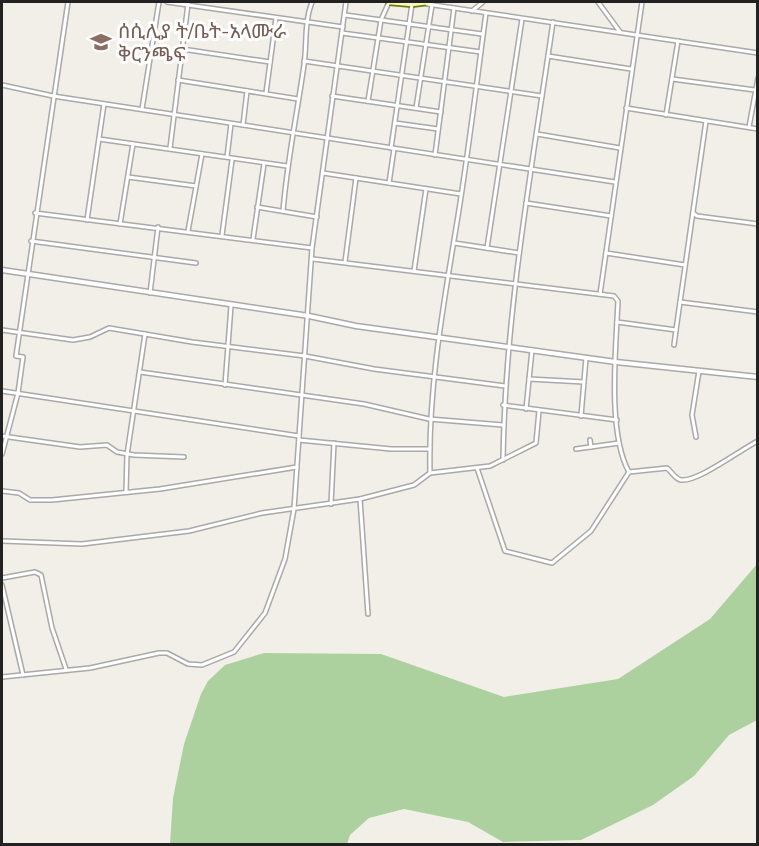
<svg xmlns="http://www.w3.org/2000/svg" width="759" height="846" font-family="'Nunito Sans','Noto Sans Ethiopic',sans-serif">
<rect width="100%" height="100%" fill="#f2efe9"/>
<path fill="#add19e" d="M757 564V720L729 735 694 776 653 805 581 840 503 842 468 822 404 809 369 818 350 835 347 844H170L173 798 184 744 201 694 208 681 225 665 264 653 381 654 504 697 618 679 710 619Z"/>
<g fill="none" stroke-linecap="round" stroke-linejoin="round">
<defs>
<g id="minor">
<path d="M167 2 343 27"/>
<path d="M598 2 620 32"/>
<path d="M427 4 758 53"/>
<path d="M472 11 483 2"/>
<path d="M345 15 482 34"/>
<path d="M342 33 481 52"/>
<path d="M182 49 270 62"/>
<path d="M548 56 631 69"/>
<path d="M304 61 542 96"/>
<path d="M672 79 755 90"/>
<path d="M178 80 298 99"/>
<path d="M2 85 53 96 615 182"/>
<path d="M266 93 276 18"/>
<path d="M332 96 441 112"/>
<path d="M368 101 381 20 389 2"/>
<path d="M416 108 432 5"/>
<path d="M626 108 758 129"/>
<path d="M142 109 159 2"/>
<path d="M666 115 678 41"/>
<path d="M395 123 438 129"/>
<path d="M243 125 247 91"/>
<path d="M749 127 758 78"/>
<path d="M537 134 620 148"/>
<path d="M99 139 287 166"/>
<path d="M170 148 188 4"/>
<path d="M391 148 412 4"/>
<path d="M435 155 454 8"/>
<path d="M227 157 231 124"/>
<path d="M323 173 461 194"/>
<path d="M128 177 196 186"/>
<path d="M389 183 394 149"/>
<path d="M526 203 611 216"/>
<path d="M257 207 317 217"/>
<path d="M283 211C287 162 297 114 304 65 307 44 304 22 312 2"/>
<path d="M35 213 312 248"/>
<path d="M693 213 697 216 758 224"/>
<path d="M87 220 104 104"/>
<path d="M120 224 133 144"/>
<path d="M188 231 202 154"/>
<path d="M222 235 232 160"/>
<path d="M253 239 264 164"/>
<path d="M31 241 196 263"/>
<path d="M454 243 519 253"/>
<path d="M487 248 522 19"/>
<path d="M606 253 685 265"/>
<path d="M313 259 614 296 618 301C616 347 607 433 629 472"/>
<path d="M345 262 356 178"/>
<path d="M414 271 426 189"/>
<path d="M150 293 158 227"/>
<path d="M600 294 642 2"/>
<path d="M680 302 758 312"/>
<path d="M617 322 676 330 706 121"/>
<path d="M2 330 73 340 90 337 109 328 192 342 305 356 374 369 505 386"/>
<path d="M674 345 676 330"/>
<path d="M140 372 364 404 429 419 503 425"/>
<path d="M529 379 584 382"/>
<path d="M225 385 231 306"/>
<path d="M2 391 299 436"/>
<path d="M503 405 617 420"/>
<path d="M526 409 532 350"/>
<path d="M581 416 586 358"/>
<path d="M2 436 80 447 107 445 117 452 134 455 184 457"/>
<path d="M696 437 692 415 699 371"/>
<path d="M299 440 391 449H429"/>
<path d="M590 440 591 447"/>
<path d="M576 449 619 443"/>
<path d="M2 454 18 393 23 357 16 356 68 2"/>
<path d="M503 460C505 313 532 168 553 22"/>
<path d="M477 468 505 551 552 563 591 531 629 472 667 468C672 472 675 479 681 480 698 482 740 450 758 441"/>
<path d="M430 473C428 386 444 302 458 216 469 148 477 80 486 13"/>
<path d="M2 491 19 493 30 500H52L160 489 297 467"/>
<path d="M126 492 127 455 145 334"/>
<path d="M360 499 368 614"/>
<path d="M331 504 334 443"/>
<path d="M2 541 82 544 189 531 262 513 360 499 414 485 430 473 490 466 536 443 539 411"/>
<path d="M2 578 35 572 41 575 52 628 66 669"/>
<path d="M2 585 23 675"/>
<path d="M2 677 90 668 159 653H167L188 664 202 665 234 652 265 613 285 559 294 509 312 248 346 2"/>
</g>
<path id="tertiary" d="M2 270 309 316 356 326 616 362 758 377"/>
<path id="secondary" d="M389 2 412 4 428 2"/>
</defs>
<use href="#minor" stroke="#a9a9a9" stroke-width="6"/>
<use href="#tertiary" stroke="#a9a9a9" stroke-width="7"/>
<use href="#secondary" stroke="#707d05" stroke-width="8"/>
<use href="#minor" stroke="#fff" stroke-width="3"/>
<use href="#tertiary" stroke="#fff" stroke-width="4"/>
<use href="#secondary" stroke="#f7fabf" stroke-width="4.5"/>
</g>
<defs>
<symbol id="school-bare" viewBox="-9 -9 18 18"><path d="M0-5L7-2L0 1L-7-2ZM-4 1L0 2.5L4 1V4Q0 6-4 4Z" fill="#8d6e63" stroke="#fff" stroke-width="2.5" paint-order="stroke"/></symbol>
</defs>
<g fill-rule="evenodd">
<use href="#school-bare" x="86" y="27" width="30" height="30"/>
</g>
<g text-anchor="middle" stroke-width="6" stroke-linejoin="round" paint-order="stroke">
<g font-size="20" fill="#785e54" stroke="#fff" text-anchor="start">
<text x="118" y="38">ሰሲሊያ ት/ቤት-አላሙራ<tspan x="118" dy="23">ቅርንጫፍ</tspan></text>
</g>
</g>
<rect width="759" height="846" fill="none" stroke="#222222" stroke-width="6"/>
</svg>
